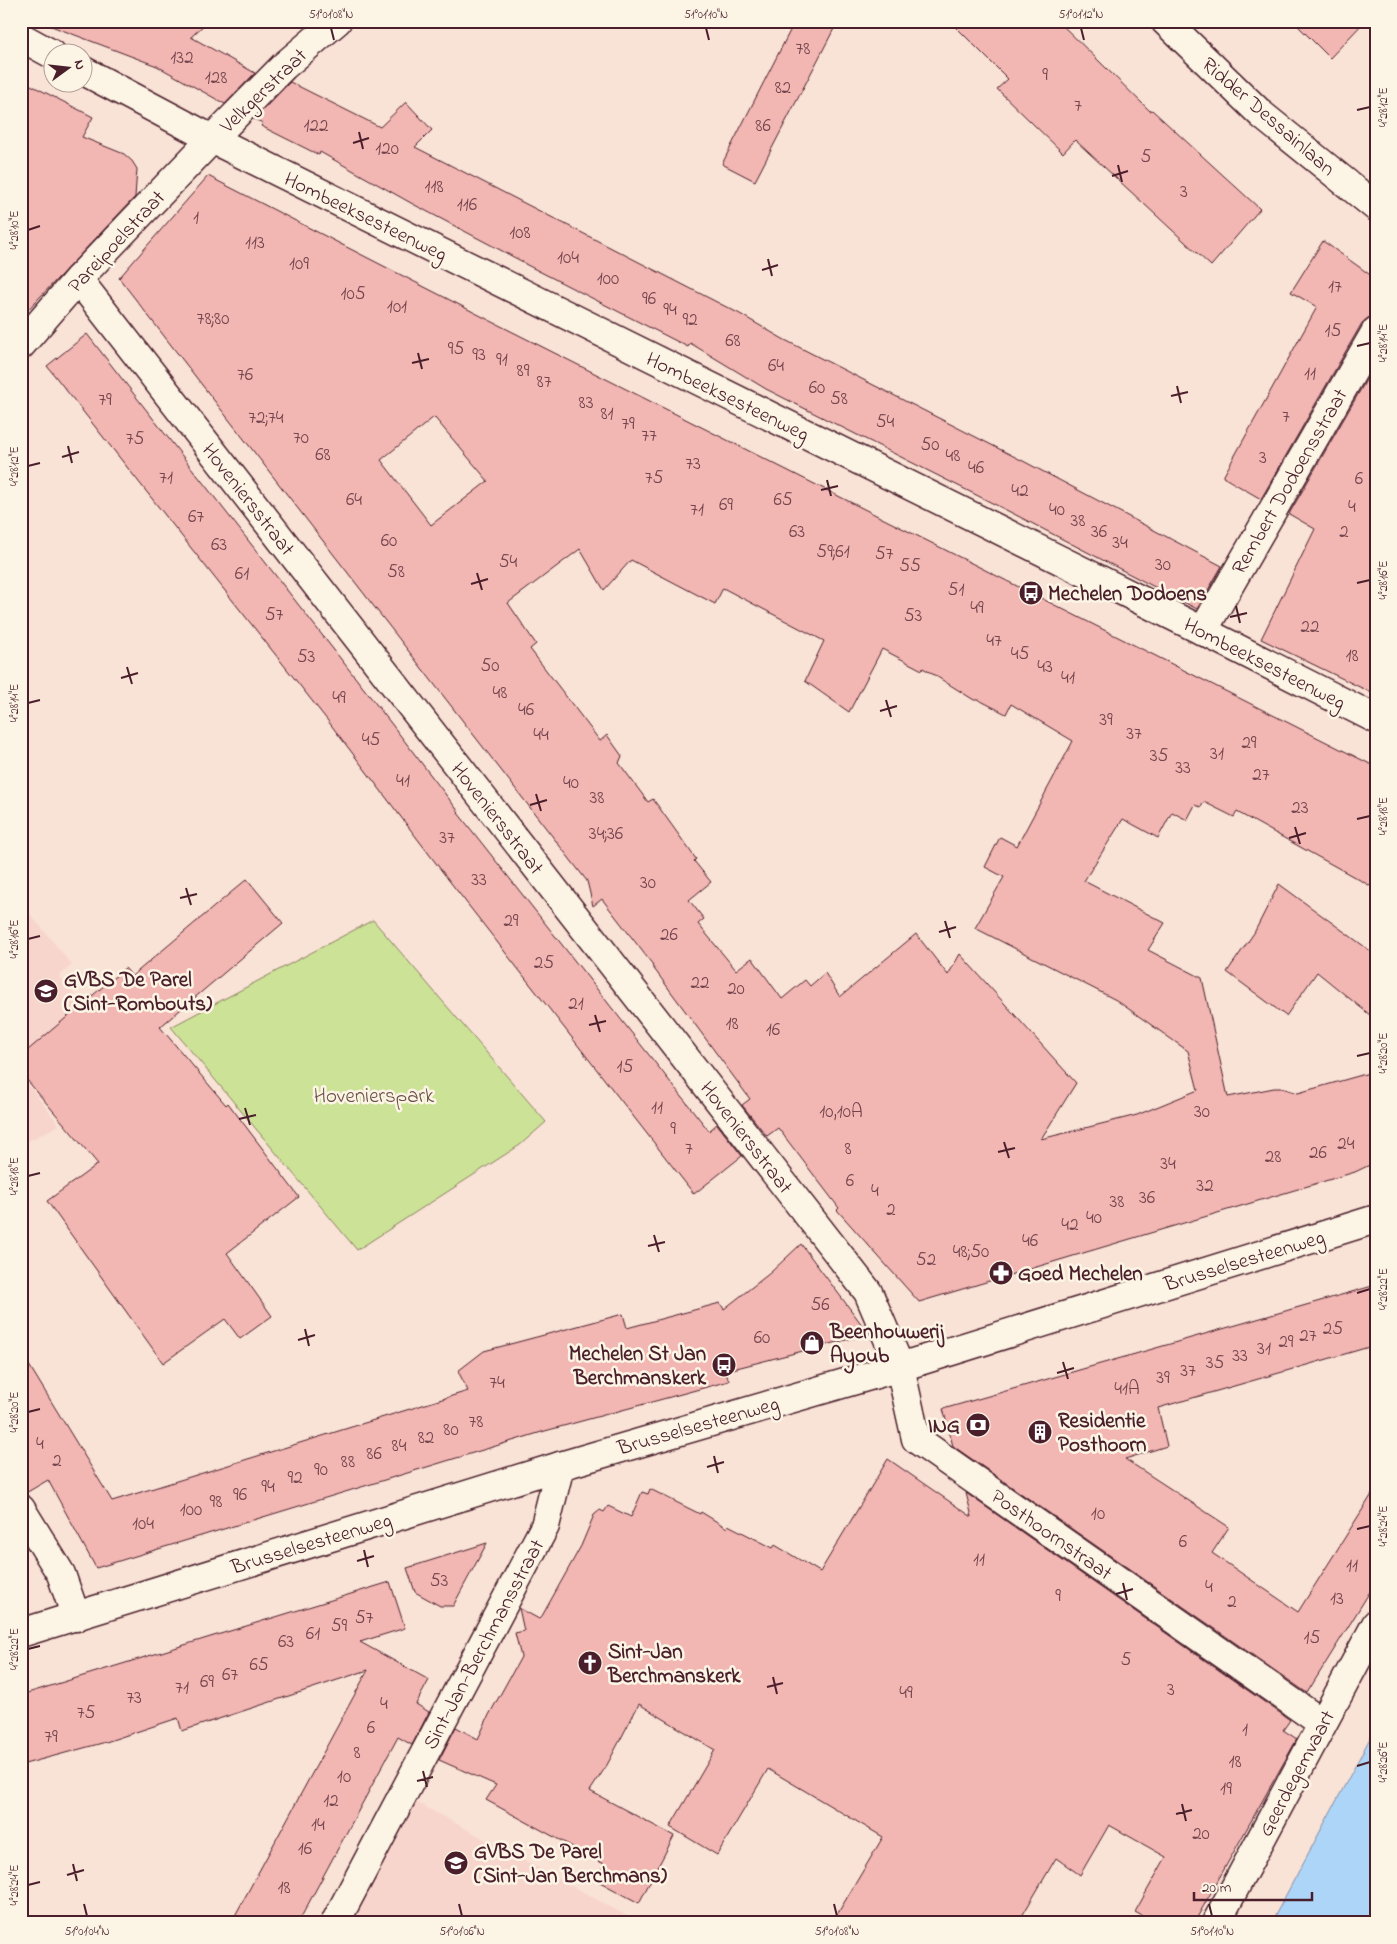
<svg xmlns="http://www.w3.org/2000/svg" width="1397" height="1944" font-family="'Indie Flower',sans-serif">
<rect width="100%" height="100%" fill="#f9e2d6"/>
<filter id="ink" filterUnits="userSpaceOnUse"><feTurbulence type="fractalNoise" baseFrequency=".02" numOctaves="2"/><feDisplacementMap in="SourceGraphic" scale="10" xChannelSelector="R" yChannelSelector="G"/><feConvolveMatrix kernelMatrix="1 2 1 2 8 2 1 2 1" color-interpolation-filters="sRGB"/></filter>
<g filter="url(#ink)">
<g fill="#f7d5cc">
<path d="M21 903 72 965 59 976 82 1005 21 1056Z"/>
<path d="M21 1075 59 1125 21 1145Z"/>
<path d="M416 1802 640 1923H352Z"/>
</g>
<path fill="#cce297" stroke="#8b8061" d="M373 920 546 1122 520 1145 357 1250 171 1027Z"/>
<path fill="#acd5f7" stroke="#858ca5" d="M1376 1727V1923H1271Z"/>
<g fill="#f2b6b3" stroke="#4a1f2b" fill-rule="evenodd">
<path d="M47 21H208L191 37 255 73 225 104 157 66 46 24Z"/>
<path d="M795 21H838L755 181 722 164Z"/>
<path d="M950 21H1058L1150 111 1152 110 1260 209 1211 266 1075 140 1063 153 997 89 1008 79Z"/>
<path d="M1293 21H1365L1330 58Z"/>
<path d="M21 80 93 117 82 137 124 154 132 161 137 169 135 197 21 317Z"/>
<path d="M290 82 380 127 406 102 432 130 415 147 740 314 783 339 1025 462 1222 566 1197 609 1014 514 766 389 690 343 688 347 525 264V263L411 203 320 152 319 155 261 126 263 123 254 119Z"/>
<path d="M208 176 485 318 1376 767V889L1237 812 1234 817 1204 802 1201 807 1195 805 1187 820 1172 812 1158 838 1123 819 1084 881 1165 923 1148 950 1202 978 1228 1097 1274 1088H1282L1298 1093 1376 1071V1162L1355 1172 919 1302 837 1210 839 1208 778 1128 767 1136 742 1105 750 1099 652 966 653 965 602 899 593 906 587 881 119 278ZM434 417 488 481 431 525 381 460ZM580 549 604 590 631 560 715 604 723 588 824 641 805 681 849 712 882 649 922 670 923 668 974 700H979L1006 714 1011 704 1073 741 1017 846 1000 837 985 867 1004 877 975 928 1116 1000 1188 1051 1198 1090 1137 1115 1041 1139 1076 1083 960 954 948 975 916 934 840 997 825 973 810 986 805 980 782 999 752 958 736 970 698 924 704 919 689 900 711 882 694 861 696 859 653 799 648 802 619 763 622 756 607 735 600 741 530 649 536 644 508 603Z"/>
<path d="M1323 241 1376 279V315L1368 318 1362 323 1261 499 1223 477 1317 307 1291 292Z"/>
<path d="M87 334 390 722 459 812 458 813 709 1131 717 1124 742 1156 694 1194 451 883 328 721 47 366Z"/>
<path d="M1376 363V695L1261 639 1315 529 1289 514Z"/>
<path d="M247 879 283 923 160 1027 226 1105 228 1103 299 1197 227 1253 272 1316 240 1339 225 1319 163 1363 47 1201 98 1164 21 1073V1056L125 968 132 976Z"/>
<path d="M1279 884 1376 955V1020L1317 972 1286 1016 1227 972 1254 933Z"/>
<path d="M801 1244 869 1334 725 1371 729 1381 545 1431 96 1568 48 1480 24 1494 21 1493V1352L112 1501 468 1391 458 1371 484 1351 623 1314 627 1328 720 1303 724 1309 770 1273Z"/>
<path d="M1376 1285V1345L1158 1408 1167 1446 1125 1459 1229 1527 1212 1553 1298 1612 1376 1488V1582L1307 1693 953 1446 943 1409Z"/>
<path d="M888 1459 972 1517 966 1493 1290 1720 1283 1730 1297 1739 1194 1923H1155L1135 1912 1166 1857 1109 1825 1080 1875 1056 1858 1018 1923H832L883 1837 768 1769 717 1855 670 1827 715 1750 639 1704 607 1765 590 1791 674 1836 639 1903 596 1880 604 1864 486 1800 496 1785 439 1760 456 1727 478 1739 489 1715 521 1657 515 1633 524 1631 519 1608 539 1619 542 1616 581 1546 594 1515 600 1510 604 1512 608 1506 631 1517 642 1492 648 1494 650 1489 700 1514 701 1512 727 1528 728 1525 773 1548 775 1545 820 1572Z"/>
<path d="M487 1543 453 1606H440L415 1592 407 1568Z"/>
<path d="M390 1582 405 1628 360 1642 429 1680 416 1704 429 1712 412 1745 398 1737 298 1923H231L368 1670 182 1731 178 1718 106 1742 21 1765V1695Z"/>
</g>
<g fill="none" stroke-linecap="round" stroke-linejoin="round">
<defs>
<g id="minor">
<path d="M1165 21 1262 115 1376 207"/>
<path d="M78 279 868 1292 900 1367 916 1439 1322 1723"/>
<path d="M21 345 78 279 212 139 284 66 337 21"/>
<path d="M1203 631 1376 331"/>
<path d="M21 1509 61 1574 76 1617"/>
<path d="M21 1633 560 1466 900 1367 1376 1219"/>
<path d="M335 1923 545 1526 560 1466"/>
<path d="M1216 1923 1376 1624"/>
</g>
<g id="major">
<path d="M21 37 52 54"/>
<path d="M82 70 212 139 1203 631 1376 719"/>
</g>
</defs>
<use href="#minor" stroke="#4a1f2b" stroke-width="31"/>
<use href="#major" stroke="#4a1f2b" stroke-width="31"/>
<use href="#minor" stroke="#fcf5e5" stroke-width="28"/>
<use href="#major" stroke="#fcf5e5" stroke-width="28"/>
</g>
</g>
<path fill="none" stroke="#4a1f2b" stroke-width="2" d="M331 28 334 40M706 28 709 40M1081 28 1084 40M1357 110 1370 107M359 132 363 149M353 143 369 138M1118 165 1122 182M1112 176 1128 171M28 230 40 226M768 259 772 276M762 270 778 265M1357 346 1370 343M418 353 422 369M412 363 429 359M1177 386 1181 403M1171 396 1188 392M68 446 72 463M62 457 79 452M28 466 40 463M827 480 831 496M821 490 838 486M477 573 482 590M1357 583 1370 580M471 584 488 579M1236 606 1240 623M1230 617 1247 613M127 667 132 684M121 678 138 673M886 700 891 717M28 703 40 700M880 711 897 706M536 794 541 811M530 805 547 800M1357 819 1370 816M1295 827 1300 844M1289 838 1306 833M186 888 191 905M180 898 197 894M945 921 950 938M939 932 956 927M28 939 40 936M595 1015 600 1032M589 1025 606 1021M1357 1056 1370 1053M245 1108 250 1125M239 1119 256 1115M1004 1142 1009 1158M998 1152 1015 1148M28 1176 40 1173M654 1235 659 1252M648 1246 665 1242M1357 1293 1370 1289M305 1329 309 1346M298 1340 315 1335M1063 1362 1068 1379M1057 1373 1074 1368M28 1412 40 1409M714 1456 718 1473M707 1467 724 1462M1357 1529 1370 1526M364 1550 368 1567M357 1561 374 1556M1123 1583 1127 1600M1116 1594 1133 1589M28 1649 40 1646M773 1677 777 1694M767 1687 783 1683M1357 1766 1370 1762M423 1771 427 1787M417 1781 433 1777M1182 1804 1186 1821M1176 1814 1192 1810M73 1864 77 1881M67 1875 84 1870M28 1885 40 1882M84 1904 87 1916M459 1904 462 1916M834 1904 837 1916M1209 1904 1212 1916"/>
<defs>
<symbol id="bus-disc" viewBox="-11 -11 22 22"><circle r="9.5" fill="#4a1f2b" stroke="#fcf5e5"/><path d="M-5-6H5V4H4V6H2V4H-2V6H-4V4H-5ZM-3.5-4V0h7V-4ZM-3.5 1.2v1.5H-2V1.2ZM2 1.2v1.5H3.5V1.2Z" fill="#fff"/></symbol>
<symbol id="school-disc" viewBox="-11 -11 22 22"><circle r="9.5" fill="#4a1f2b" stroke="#fcf5e5"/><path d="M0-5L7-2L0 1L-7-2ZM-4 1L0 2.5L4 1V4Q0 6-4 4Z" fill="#fff"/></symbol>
<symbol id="pharmacy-disc" viewBox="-11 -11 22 22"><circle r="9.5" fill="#4a1f2b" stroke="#fcf5e5"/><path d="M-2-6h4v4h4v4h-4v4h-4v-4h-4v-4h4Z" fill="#fff"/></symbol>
<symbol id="shop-disc" viewBox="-11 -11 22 22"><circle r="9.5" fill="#4a1f2b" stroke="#fcf5e5"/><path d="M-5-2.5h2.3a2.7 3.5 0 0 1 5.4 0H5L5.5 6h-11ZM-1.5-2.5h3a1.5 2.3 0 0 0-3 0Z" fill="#fff"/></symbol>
<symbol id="bank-disc" viewBox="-11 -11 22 22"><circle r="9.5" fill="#4a1f2b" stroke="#fcf5e5"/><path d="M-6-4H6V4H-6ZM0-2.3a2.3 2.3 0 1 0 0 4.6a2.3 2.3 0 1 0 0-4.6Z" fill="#fff"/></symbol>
<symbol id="building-disc" viewBox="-11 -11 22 22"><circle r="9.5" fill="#4a1f2b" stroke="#fcf5e5"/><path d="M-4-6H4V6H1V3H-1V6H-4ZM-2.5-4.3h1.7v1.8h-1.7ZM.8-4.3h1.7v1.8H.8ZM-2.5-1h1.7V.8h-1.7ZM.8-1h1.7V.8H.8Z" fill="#fff"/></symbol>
<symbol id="church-disc" viewBox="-11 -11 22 22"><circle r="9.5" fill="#4a1f2b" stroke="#fcf5e5"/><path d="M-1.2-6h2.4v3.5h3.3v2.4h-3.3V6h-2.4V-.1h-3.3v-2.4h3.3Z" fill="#fff"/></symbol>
</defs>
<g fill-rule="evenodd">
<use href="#bus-disc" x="1017" y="579" width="28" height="28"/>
<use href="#school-disc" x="32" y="977" width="28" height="28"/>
<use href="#pharmacy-disc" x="987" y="1259" width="28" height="28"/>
<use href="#shop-disc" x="798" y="1329" width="28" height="28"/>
<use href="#bus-disc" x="710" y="1351" width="28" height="28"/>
<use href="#bank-disc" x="964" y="1411" width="28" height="28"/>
<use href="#building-disc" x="1026" y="1418" width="28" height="28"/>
<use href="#church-disc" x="576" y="1649" width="28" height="28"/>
<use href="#school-disc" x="442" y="1849" width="28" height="28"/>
</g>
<g text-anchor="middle" stroke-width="5" stroke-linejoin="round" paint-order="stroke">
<g font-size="19" fill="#74454d">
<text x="803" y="54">78</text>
<text x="182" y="63">132</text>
<text x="1045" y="80">9</text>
<text x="216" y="83">128</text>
<text x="783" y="93">82</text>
<text x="1078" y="111">7</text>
<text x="316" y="131">122</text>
<text x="763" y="131">86</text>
<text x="387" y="154">120</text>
<text x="1146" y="162">5</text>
<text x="434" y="192">118</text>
<text x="1184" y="197">3</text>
<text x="467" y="210">116</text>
<text x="196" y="223">1</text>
<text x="520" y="238">108</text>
<text x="255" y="248">113</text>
<text x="568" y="263">104</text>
<text x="299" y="269">109</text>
<text x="608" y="284">100</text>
<text x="1335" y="292">17</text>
<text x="353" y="299">105</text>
<text x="649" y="304">96</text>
<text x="397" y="312">101</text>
<text x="670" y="315">94</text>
<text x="213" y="324">78;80</text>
<text x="690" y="325">92</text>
<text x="1333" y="336">15</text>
<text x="733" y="346">68</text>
<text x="456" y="354">95</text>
<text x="479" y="360">93</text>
<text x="502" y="365">91</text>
<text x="776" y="371">64</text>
<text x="523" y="376">89</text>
<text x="1310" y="379">11</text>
<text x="245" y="380">76</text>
<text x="544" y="387">87</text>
<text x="817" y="393">60</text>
<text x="839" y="404">58</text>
<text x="105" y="405">79</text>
<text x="586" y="408">83</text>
<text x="607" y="419">81</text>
<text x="1286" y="422">7</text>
<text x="266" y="423">72;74</text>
<text x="885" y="427">54</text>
<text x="628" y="429">79</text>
<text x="649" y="441">77</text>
<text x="301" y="443">70</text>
<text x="135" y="444">75</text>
<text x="930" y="450">50</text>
<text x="323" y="460">68</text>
<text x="953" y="461">48</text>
<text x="1263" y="463">3</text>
<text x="693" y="469">73</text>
<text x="976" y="473">46</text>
<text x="166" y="483">71</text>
<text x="654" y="483">75</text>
<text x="1359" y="484">6</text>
<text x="1020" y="496">42</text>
<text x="354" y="505">64</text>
<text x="783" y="505">65</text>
<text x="726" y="510">69</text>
<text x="1352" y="512">4</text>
<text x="697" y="515">71</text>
<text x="1057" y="515">40</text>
<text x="196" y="522">67</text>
<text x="1078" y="526">38</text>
<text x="797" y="537">63</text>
<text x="1099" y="537">36</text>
<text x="1344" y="537">2</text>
<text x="389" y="546">60</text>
<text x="1120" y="548">34</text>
<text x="219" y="550">63</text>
<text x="833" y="557">59;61</text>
<text x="884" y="559">57</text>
<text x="508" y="567">54</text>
<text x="1163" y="570">30</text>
<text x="910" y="571">55</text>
<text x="396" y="577">58</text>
<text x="242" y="579">61</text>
<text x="956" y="595">51</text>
<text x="977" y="613">49</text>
<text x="274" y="620">57</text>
<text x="913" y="621">53</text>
<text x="1310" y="632">22</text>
<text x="994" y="646">47</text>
<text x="1020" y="659">45</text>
<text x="1352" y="661">18</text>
<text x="306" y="662">53</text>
<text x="490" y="671">50</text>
<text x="1045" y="672">43</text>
<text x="1068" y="683">41</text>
<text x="500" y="698">48</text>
<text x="339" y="703">49</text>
<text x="526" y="715">46</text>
<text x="1106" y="725">39</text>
<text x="1134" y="739">37</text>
<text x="541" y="740">44</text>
<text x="371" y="745">45</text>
<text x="1249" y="748">29</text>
<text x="1217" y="759">31</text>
<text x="1159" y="761">35</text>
<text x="1183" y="773">33</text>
<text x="1261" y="780">27</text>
<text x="403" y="786">41</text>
<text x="571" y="788">40</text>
<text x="597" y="803">38</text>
<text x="1300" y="813">23</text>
<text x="606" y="839">34;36</text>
<text x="447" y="843">37</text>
<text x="479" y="885">33</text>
<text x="648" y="888">30</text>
<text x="511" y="926">29</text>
<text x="669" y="940">26</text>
<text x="544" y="968">25</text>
<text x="700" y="988">22</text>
<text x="736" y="994">20</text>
<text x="576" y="1009">21</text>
<text x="732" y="1029">18</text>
<text x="773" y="1035">16</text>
<text x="625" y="1072">15</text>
<text x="657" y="1113">11</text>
<text x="841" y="1117">10,10A</text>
<text x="1202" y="1117">30</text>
<text x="673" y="1134">9</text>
<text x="1346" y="1149">24</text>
<text x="689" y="1154">7</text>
<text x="848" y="1154">8</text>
<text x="1318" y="1158">26</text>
<text x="1273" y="1162">28</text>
<text x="1168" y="1169">34</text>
<text x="850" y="1186">6</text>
<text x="1205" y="1191">32</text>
<text x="875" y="1196">4</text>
<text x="1147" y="1203">36</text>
<text x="1117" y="1207">38</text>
<text x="891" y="1215">2</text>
<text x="1094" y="1223">40</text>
<text x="1070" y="1230">42</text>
<text x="1030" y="1246">46</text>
<text x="971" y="1257">48;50</text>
<text x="926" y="1265">52</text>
<text x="820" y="1310">56</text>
<text x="1333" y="1334">25</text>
<text x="1308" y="1341">27</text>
<text x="762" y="1343">60</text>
<text x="1286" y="1347">29</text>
<text x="1264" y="1354">31</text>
<text x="1240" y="1361">33</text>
<text x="1215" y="1368">35</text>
<text x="1188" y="1376">37</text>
<text x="1163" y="1383">39</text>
<text x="497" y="1388">74</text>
<text x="1127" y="1394">41A</text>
<text x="476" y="1427">78</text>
<text x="451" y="1435">80</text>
<text x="426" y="1443">82</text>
<text x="40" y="1449">4</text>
<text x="399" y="1451">84</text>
<text x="374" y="1459">86</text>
<text x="57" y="1466">2</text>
<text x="348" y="1467">88</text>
<text x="321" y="1475">90</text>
<text x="295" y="1483">92</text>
<text x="268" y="1492">94</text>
<text x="240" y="1500">96</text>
<text x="216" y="1507">98</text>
<text x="191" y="1515">100</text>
<text x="1098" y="1519">10</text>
<text x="143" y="1529">104</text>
<text x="1183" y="1547">6</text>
<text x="979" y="1565">11</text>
<text x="1352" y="1571">11</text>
<text x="439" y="1586">53</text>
<text x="1209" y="1592">4</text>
<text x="1058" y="1601">9</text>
<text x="1337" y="1604">13</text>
<text x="1232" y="1607">2</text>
<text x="364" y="1623">57</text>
<text x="339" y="1631">59</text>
<text x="313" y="1639">61</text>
<text x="1312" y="1643">15</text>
<text x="286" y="1647">63</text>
<text x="1126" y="1665">5</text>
<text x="259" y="1670">65</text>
<text x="230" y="1680">67</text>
<text x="207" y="1687">69</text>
<text x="182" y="1693">71</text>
<text x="1171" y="1695">3</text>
<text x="906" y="1698">49</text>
<text x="134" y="1703">73</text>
<text x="384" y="1709">4</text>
<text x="86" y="1718">75</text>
<text x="371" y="1733">6</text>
<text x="1245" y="1735">1</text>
<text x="51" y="1742">79</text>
<text x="357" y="1758">8</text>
<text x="1235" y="1767">18</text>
<text x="344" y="1782">10</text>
<text x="1226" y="1794">19</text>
<text x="331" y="1806">12</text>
<text x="318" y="1830">14</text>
<text x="1201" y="1839">20</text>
<text x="305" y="1854">16</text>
<text x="284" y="1893">18</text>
</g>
<g font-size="21" fill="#4a1f2b" stroke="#fcf5e5">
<text transform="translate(263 90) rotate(-44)" y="7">Velkgerstraat</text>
<text transform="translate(1269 116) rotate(41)" y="7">Ridder Dessainlaan</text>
<text transform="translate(366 216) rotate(26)" y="7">Hombeeksesteenweg</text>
<text transform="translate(116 241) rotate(-47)" y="7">Pareipoelstraat</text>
<text transform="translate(728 396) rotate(26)" y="7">Hombeeksesteenweg</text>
<text transform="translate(1289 481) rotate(-60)" y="7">Rembert Dodoensstraat</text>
<text transform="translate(249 499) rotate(52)" y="7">Hoveniersstraat</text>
<text transform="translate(1265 663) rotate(27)" y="7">Hombeeksesteenweg</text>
<text transform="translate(498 818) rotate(52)" y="7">Hoveniersstraat</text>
<text transform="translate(747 1137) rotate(52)" y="7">Hoveniersstraat</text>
<text transform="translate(1244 1260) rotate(-17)" y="7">Brusselsesteenweg</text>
<text transform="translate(698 1425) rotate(-16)" y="7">Brusselsesteenweg</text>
<text transform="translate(1052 1534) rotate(35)" y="7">Posthoornstraat</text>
<text transform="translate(311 1543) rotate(-17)" y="7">Brusselsesteenweg</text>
<text transform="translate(483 1644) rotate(-62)" y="7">Sint-Jan-Berchmansstraat</text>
<text transform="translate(1296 1773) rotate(-62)" y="7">Geerdegemvaart</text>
</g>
<g font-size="21" font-weight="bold" fill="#4a1f2b" stroke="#fcf5e5" text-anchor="start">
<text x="1048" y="600">Mechelen Dodoens</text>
<text x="64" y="986">GVBS De Parel<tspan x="64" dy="24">(Sint-Rombouts)</tspan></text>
<text x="1018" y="1280">Goed Mechelen</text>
<text x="830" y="1338">Beenhouwerij<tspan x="830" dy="24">Ayoub</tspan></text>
<text x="706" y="1360" text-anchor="end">Mechelen St Jan<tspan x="706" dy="24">Berchmanskerk</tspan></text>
<text x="1058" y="1427">Residentie<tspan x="1058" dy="24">Posthoorn</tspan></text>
<text x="960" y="1432" text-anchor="end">ING</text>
<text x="608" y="1658">Sint-Jan<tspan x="608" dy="24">Berchmanskerk</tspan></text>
<text x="474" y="1858">GVBS De Parel<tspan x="474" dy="24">(Sint-Jan Berchmans)</tspan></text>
</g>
<g font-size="21" fill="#6a5046" stroke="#fcf5e5">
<text x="374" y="1102">Hovenierspark</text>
</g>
</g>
<rect width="1397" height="1944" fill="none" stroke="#fcf5e5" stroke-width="55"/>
<g transform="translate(68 68) rotate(75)"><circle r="24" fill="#fcf5e5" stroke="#b59f9b"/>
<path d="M0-4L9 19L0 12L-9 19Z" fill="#4a1f2b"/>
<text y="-8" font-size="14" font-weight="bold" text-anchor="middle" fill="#4a1f2b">N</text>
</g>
<path d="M1194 1892v8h118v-8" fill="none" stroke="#4a1f2b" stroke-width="2.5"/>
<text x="1202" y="1892" font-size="15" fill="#4a1f2b" stroke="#fcf5e5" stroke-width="4" paint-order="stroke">20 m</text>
<rect x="28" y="28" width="1342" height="1888" fill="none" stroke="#4a1f2b" stroke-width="2"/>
<g font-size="12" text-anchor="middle" fill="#4a1f2b">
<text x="331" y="18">51°01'08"N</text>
<text x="706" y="18">51°01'10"N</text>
<text x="1081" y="18">51°01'12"N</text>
<text transform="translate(1383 107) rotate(-90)" y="4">4°28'12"E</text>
<text transform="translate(14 230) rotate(-90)" y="4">4°28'10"E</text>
<text transform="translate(1383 343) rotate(-90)" y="4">4°28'14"E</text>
<text transform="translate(14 466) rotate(-90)" y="4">4°28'12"E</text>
<text transform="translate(1383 580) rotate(-90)" y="4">4°28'16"E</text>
<text transform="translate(14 703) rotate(-90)" y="4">4°28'14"E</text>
<text transform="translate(1383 816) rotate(-90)" y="4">4°28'18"E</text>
<text transform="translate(14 939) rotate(-90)" y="4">4°28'16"E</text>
<text transform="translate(1383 1053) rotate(-90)" y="4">4°28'20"E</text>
<text transform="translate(14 1176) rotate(-90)" y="4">4°28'18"E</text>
<text transform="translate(1383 1289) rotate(-90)" y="4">4°28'22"E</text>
<text transform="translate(14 1412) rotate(-90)" y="4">4°28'20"E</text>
<text transform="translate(1383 1526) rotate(-90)" y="4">4°28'24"E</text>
<text transform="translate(14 1649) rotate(-90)" y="4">4°28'22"E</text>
<text transform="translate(1383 1762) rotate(-90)" y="4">4°28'26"E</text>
<text transform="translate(14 1885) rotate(-90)" y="4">4°28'24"E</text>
<text x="87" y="1935">51°01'04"N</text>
<text x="462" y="1935">51°01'06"N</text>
<text x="837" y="1935">51°01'08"N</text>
<text x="1212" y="1935">51°01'10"N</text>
</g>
</svg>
